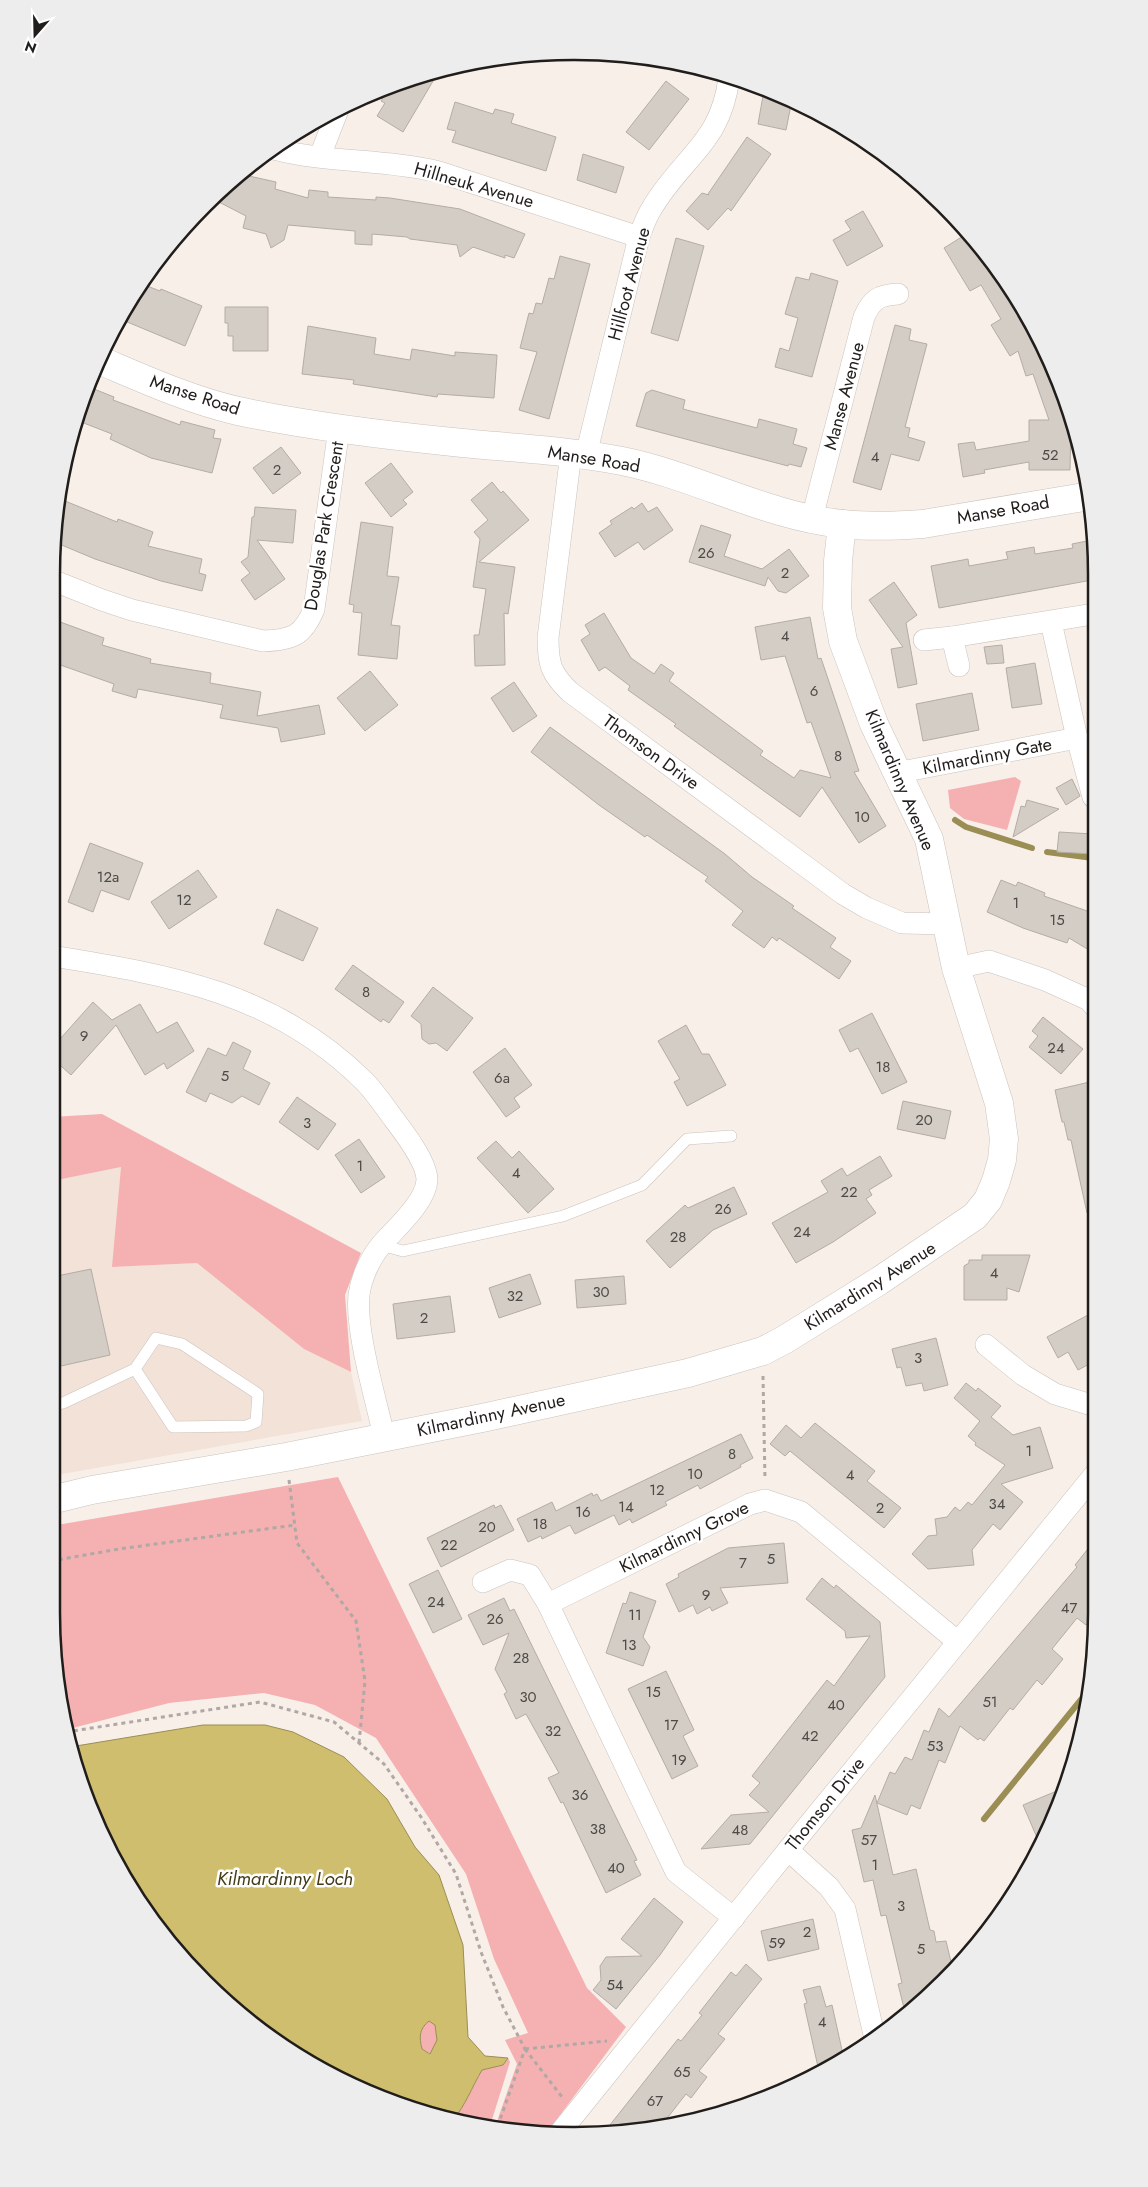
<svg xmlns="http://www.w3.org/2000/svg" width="1148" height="2187" font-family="Jost,sans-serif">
<rect width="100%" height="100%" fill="#f8efe9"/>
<path fill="#f2e2d7" d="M121 1167 113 1267 197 1263 304 1349 351 1372 362 1421 51 1476 52 1181Z"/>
<g fill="#f5b0b2">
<path d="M1015 777 1021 781 1007 830 964 819 950 808 948 790Z"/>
<path d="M102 1114 361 1253 345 1295 351 1372 304 1349 197 1263 112 1267 121 1167 52 1181V1117Z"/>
<path d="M338 1477 587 1988 626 2027 545 2135 495 2127 517 2064 505 2040 528 2033 494 1959 466 1874 376 1738 315 1705 264 1693 169 1703 65 1730 61 1715 51 1613V1526Z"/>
<path d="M429 2021 435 2025 437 2040 431 2054 422 2049C419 2037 419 2029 429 2021Z"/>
<path d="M508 2058 510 2062 490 2126 453 2120C465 2106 472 2087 482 2070L503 2065Z"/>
</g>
<path fill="#cfbe6e" stroke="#9a8e55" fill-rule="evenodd" d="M203 1725H265L293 1732 344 1757 387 1799 415 1847 439 1875 463 1945 468 2037 485 2056 508 2058 503 2065 482 2070C472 2087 465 2106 453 2120L439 2118 374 2096 284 2048 229 2006 159 1931 121 1874 89 1803 92 1794 84 1784H80L70 1747ZM429 2021 435 2025 437 2040 430 2054 422 2049C419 2037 419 2029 429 2021Z"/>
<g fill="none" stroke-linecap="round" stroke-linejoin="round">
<g stroke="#9a8e55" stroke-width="6">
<path d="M955 820 966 827 1032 848"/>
<path d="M1047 852 1093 858"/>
<path d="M984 1819 1088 1691"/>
</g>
</g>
<g fill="#d3cdc5" stroke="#b3ada6">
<path d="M439 71 403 132 377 116 385 103 381 101 390 86 406 79Z"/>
<path d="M666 81 689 99 649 150 626 132Z"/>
<path d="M764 90 792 100 786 130 758 124Z"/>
<path d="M455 102 493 114 495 109 514 114 511 123 556 137 546 171 452 142 456 131 447 129Z"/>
<path d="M747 137 771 154 731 211 728 208 708 230 686 211 702 193 709 195 708 194Z"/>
<path d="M583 154 624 167 616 193 577 180Z"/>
<path d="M240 174 276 182 275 189 308 198 309 190 328 192V197L376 200V197L390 198 460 209 525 234 514 258 505 255V258L473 247 460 257 457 245 410 239 407 237 372 234V245L355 244V231L288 225 284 240 271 248 266 234 243 228 246 216 213 199Z"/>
<path d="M863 211 883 246 847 266 833 240 851 230 845 221Z"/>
<path d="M968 233 989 256 1057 374 1071 425 1070 470H1029V462L984 470 985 473 963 477 958 444 974 442 976 450 1029 441V420H1049L1033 374 1026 376 1018 351 1010 356 991 325 1001 319 981 285 970 291 944 248Z"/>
<path d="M676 238 704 246 678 341 651 333Z"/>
<path d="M560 256 590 264 549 419 519 410 537 352 520 348 529 313 533 314 536 303 542 304 549 278 554 279Z"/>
<path d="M811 273 838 281 812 377 775 367 780 348 789 351 798 318 785 314 796 277 809 280Z"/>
<path d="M142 284 160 291 161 289 202 306 185 346 120 319Z"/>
<path d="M225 307H268V351H233V336H228V323H225Z"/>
<path d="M895 325 911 329 909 340 927 344 905 427 910 428 908 437 925 442 919 461 891 454 881 490 853 482Z"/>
<path d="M308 326 376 338 374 354 410 360 412 349 455 356V352L497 355 494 398 438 394 437 397 353 384 354 380 302 374Z"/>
<path d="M89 387 114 397 113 400 180 425 181 421 215 430 213 438 221 439 212 473 151 458 110 439 112 434 76 420Z"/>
<path d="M652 390 685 400 683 409 757 428 759 419 797 429 793 444 807 448 801 467 789 464 788 466 636 426 646 393Z"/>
<path d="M281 447 301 473 273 494 253 468Z"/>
<path d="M391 463 413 492 403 500 407 504 391 517 365 483Z"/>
<path d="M492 482 501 493 503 491 529 520 479 562 515 567 508 614 504 613 505 665 475 666 474 635H479L486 589 473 587 480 539 474 532 488 520 471 500Z"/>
<path d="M65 501 117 522 118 519 153 532 148 546 202 559 199 573 206 575 202 591 161 581 95 559 52 541 54 529Z"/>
<path d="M642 503 648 512 657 507 673 530 644 550 638 542 615 557 599 533 612 524 610 521 632 507 634 509Z"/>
<path d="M255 507 296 510 293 543 257 540 285 579 255 600 241 580 250 573 241 562 248 557 252 517H254Z"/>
<path d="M361 522 393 527 387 576 399 577 391 625 400 626 397 659 358 655 362 613 353 612 354 605 349 604Z"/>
<path d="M701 525 731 535 724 556 762 569 789 549 809 576 786 593 778 591 768 577 765 586 689 562Z"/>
<path d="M1092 540V580L939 608 931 566 968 559 969 566 1008 559 1006 552 1034 547 1035 554 1073 548 1072 544Z"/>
<path d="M894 582 917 615 906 623 917 684 898 688 891 649 903 647 869 600Z"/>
<path d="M604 613 631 658 654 674 661 664 674 673 669 681 763 751 760 755 794 778 800 770 831 778 811 722 807 723 785 656 761 660 755 627 810 617 818 659 821 658 859 771 854 772 886 826 859 843 822 787 800 817 674 726 676 724 628 690 630 686 605 667 599 671 581 640 590 634 585 625Z"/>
<path d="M52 619 104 638 102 645 151 659 150 663 211 673 210 683 261 692 257 716 319 705 325 734 281 742 278 728 220 718 223 705 138 689 136 698 112 691 114 684 52 662Z"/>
<path d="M1002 645 1004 663 987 664 984 647Z"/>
<path d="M1035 663 1042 704 1012 708 1006 668Z"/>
<path d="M370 671 398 705 365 731 337 698Z"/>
<path d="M514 682 537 716 513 732 491 698Z"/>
<path d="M972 693 979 730 923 741 916 704Z"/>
<path d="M550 727 725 854 752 877 794 906 792 908 836 938 830 947 851 961 839 979 779 938 777 941 772 937 764 948 732 925 743 911 705 881 708 877 647 835 645 837 599 805 531 752Z"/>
<path d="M1072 779 1080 796 1066 805 1056 788Z"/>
<path d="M1027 800 1059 809 1013 837 1021 806 1025 807Z"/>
<path d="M1059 832 1093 834V854L1057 852Z"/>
<path d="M90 843 143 863 129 900 101 890 93 912 68 902Z"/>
<path d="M198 870 217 897 169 929 151 902Z"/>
<path d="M1001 880 1016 886 1018 882 1045 893 1044 896 1093 913 1094 953 1069 938 1067 943 1023 928 987 912Z"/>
<path d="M277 909 318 928 303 961 264 944Z"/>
<path d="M353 965 404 1002 389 1023 383 1019 381 1022 335 989Z"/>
<path d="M433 987 473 1018 447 1051 436 1043 429 1044 422 1039 421 1024 411 1016Z"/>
<path d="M93 1002 112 1020 140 1004 157 1033 177 1022 194 1051 167 1069 164 1063 145 1075 116 1025 71 1075 52 1058V1048Z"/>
<path d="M872 1013 907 1082 882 1094 858 1048 850 1052 839 1030Z"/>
<path d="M1043 1017 1083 1049 1061 1074 1029 1047 1038 1036 1032 1031Z"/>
<path d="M686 1025 702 1054H709L726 1085 687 1106 674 1082 680 1079 658 1041Z"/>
<path d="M233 1042 251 1051 243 1069 270 1083 259 1105 242 1096 232 1103 210 1093 206 1102 186 1092 208 1048 226 1056Z"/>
<path d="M505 1048 532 1085 514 1098 520 1107 506 1117 473 1072Z"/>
<path d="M1094 1081V1212L1087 1213 1071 1140H1068L1064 1122H1062L1055 1090Z"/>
<path d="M297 1097 336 1124 318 1150 279 1122Z"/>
<path d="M903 1101 951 1111 945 1139 897 1129Z"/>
<path d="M359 1139 385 1177 361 1193 335 1155Z"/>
<path d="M496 1141 512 1158 519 1151 554 1189 528 1213 477 1158Z"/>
<path d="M880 1156 892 1176 869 1190 872 1195 866 1199 876 1213 833 1242 796 1263 772 1223 828 1192 821 1181 842 1168 847 1176Z"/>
<path d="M734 1187 747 1214 713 1230 670 1268 646 1241 685 1205 688 1208Z"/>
<path d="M982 1255H1030L1019 1292 1007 1288V1300H964V1266L969 1263V1260H982Z"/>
<path d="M91 1269 110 1355 52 1368V1277Z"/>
<path d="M530 1274 541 1304 499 1318 489 1288Z"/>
<path d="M624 1276 626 1304 577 1308 575 1280Z"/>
<path d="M450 1296 455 1332 397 1339 393 1304Z"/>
<path d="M1088 1315 1095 1328V1361L1078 1370 1068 1352 1058 1358 1047 1337Z"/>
<path d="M936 1338 948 1385 924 1391 922 1383 906 1386 901 1367 897 1368 892 1349Z"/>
<path d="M966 1383 976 1391 978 1388 1001 1406 991 1417 1013 1435 1040 1427 1053 1468 1001 1484 1023 1502 1000 1530 993 1524 972 1550 974 1565 928 1569 912 1554 928 1536 937 1535 935 1519 947 1517 955 1507 960 1511 968 1502 972 1505 1005 1465 975 1445 976 1443 968 1436 980 1421 954 1398Z"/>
<path d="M815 1423 875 1471 867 1481 901 1508 884 1528 790 1451 785 1456 770 1444 786 1425 801 1438Z"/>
<path d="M741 1434 753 1458 740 1465 741 1467 700 1489 698 1485 665 1502 667 1505 632 1523 630 1519 619 1525 614 1515 575 1534 570 1525 542 1539 541 1536 528 1542 517 1519 552 1502 556 1511 592 1493 593 1496 597 1494 601 1501Z"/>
<path d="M494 1505 495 1508 501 1505 514 1530 441 1567 427 1538Z"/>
<path d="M1095 1540 1096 1613 1086 1625 1077 1618 1052 1649 1063 1659 1042 1685 1037 1680 1013 1710 1010 1708 984 1741 980 1738 978 1740 960 1726 945 1763 939 1760 920 1809 911 1805 907 1815 877 1803 890 1772 895 1774 905 1757 912 1760 924 1730 929 1732 939 1708 949 1717 1077 1567 1075 1565Z"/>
<path d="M784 1543 788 1583 720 1588 728 1603 712 1611 710 1607 697 1614 693 1605 679 1612 666 1584 679 1577 678 1574 728 1548Z"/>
<path d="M438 1570 462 1619 433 1633 409 1584Z"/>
<path d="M822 1578 834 1588 836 1585 880 1622 885 1677 750 1844 701 1849 731 1815 769 1812 749 1795 760 1783 752 1776 827 1680 834 1686 870 1636 846 1638 845 1631 806 1599Z"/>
<path d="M630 1592 656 1601 643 1637 650 1647 643 1666 606 1653 623 1603 626 1604Z"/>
<path d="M504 1598 510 1611 514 1609 637 1860 634 1861 641 1875 606 1893 563 1802 561 1803 548 1778 559 1773 526 1714 516 1719 504 1694 507 1692 495 1669 509 1633 483 1645 468 1615Z"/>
<path d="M666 1671 694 1730 683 1736 698 1766 672 1779 628 1689Z"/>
<path d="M1064 1788 1043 1844 1041 1847 1023 1805Z"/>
<path d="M875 1795 893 1875 916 1869 930 1930 934 1931 936 1942 946 1941 953 1970 919 2005 906 2016 898 1984 902 1983 886 1915 881 1916 873 1880 864 1882 852 1830 861 1828Z"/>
<path d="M654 1898 683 1922 660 1955 616 2009 593 1990 601 1980 600 1966 606 1957 642 1956 621 1939Z"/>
<path d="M813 1919 819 1949 768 1961 761 1931Z"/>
<path d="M746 1964 762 1979 718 2034 725 2039 699 2071 707 2077 691 2098 686 2094 661 2126 602 2135 678 2039 681 2041 702 2015 699 2013 731 1972 736 1976Z"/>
<path d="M820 1986 826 2007 832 2005 844 2059 835 2064 818 2067 804 2004 807 2003 803 1990Z"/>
</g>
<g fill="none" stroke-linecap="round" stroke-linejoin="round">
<defs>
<g id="service">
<path d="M381 1245 403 1251 563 1216 642 1185 687 1139 731 1136"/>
<path d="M51 1406 63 1403 135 1369 156 1338 182 1344 258 1394 256 1422 246 1426 173 1427 135 1369"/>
</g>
<g id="minor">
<path d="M274 149C328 163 385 159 439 172L639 237"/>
<path d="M320 156 338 110"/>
<path d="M571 453 548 638C548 664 551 674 570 692L843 894 867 908 902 923 946 924"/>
<path d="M586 455 639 237C643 227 646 217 652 208 682 157 722 142 729 77"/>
<path d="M812 518 864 317C872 299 879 295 898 294"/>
<path d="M52 580 102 600 132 610 263 641C292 640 303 636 314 609L339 428"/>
<path d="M1051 622 1077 738 1093 797"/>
<path d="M952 637 1093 614"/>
<path d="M924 640 952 637 959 666"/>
<path d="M896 773 1077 738"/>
<path d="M52 956C171 975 276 993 365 1082 375 1092 384 1106 393 1118 403 1131 427 1162 427 1180 426 1202 395 1229 382 1244 370 1258 361 1278 359 1295 355 1330 376 1400 384 1436"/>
<path d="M956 968 989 961 1045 980 1089 1000 1094 1006"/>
<path d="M986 1345 1023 1375 1055 1394 1095 1406"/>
<path d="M483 1582 510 1570 530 1575 548 1604"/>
<path d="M788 1850 829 1887 845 1909 875 2039"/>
<path d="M734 1918 676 1872 548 1604 750 1504 765 1500 801 1512 958 1642"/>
<path d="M558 2135 788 1850 1095 1474"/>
</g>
<g id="tertiary">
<path d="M99 360C144 379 190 400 238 411 308 426 382 435 453 442 509 448 566 450 622 461 696 476 766 516 842 524 869 527 896 526 923 524L1090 496"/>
<path d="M51 1500 92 1490 286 1457 482 1418 688 1373 763 1351 784 1340 879 1281 975 1216 988 1200 996 1181 1002 1160 1004 1139 999 1103 956 968 929 839 874 724 843 641 837 608 838 561 842 524"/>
</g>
</defs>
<use href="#service" stroke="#cbc2bc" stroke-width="12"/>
<use href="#minor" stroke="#cbc2bc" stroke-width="22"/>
<use href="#tertiary" stroke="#cbc2bc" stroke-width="29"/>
<g stroke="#afa8a4" stroke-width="3" stroke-dasharray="4 4" stroke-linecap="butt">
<path d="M763 1376 765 1480"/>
<path d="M289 1480 297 1543 356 1621 365 1681 359 1743"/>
<path d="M51 1561 119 1549 295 1525"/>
<path d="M66 1732 260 1702 334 1722 384 1764 421 1817 456 1874 481 1952 503 2007 525 2049 497 2128"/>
<path d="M525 2049 607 2041"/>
<path d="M525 2049 562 2097"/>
</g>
<use href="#service" stroke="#fff" stroke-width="11"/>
<use href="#minor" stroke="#fff" stroke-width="21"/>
<use href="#tertiary" stroke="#fff" stroke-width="28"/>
</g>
<g text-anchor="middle" stroke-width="5" stroke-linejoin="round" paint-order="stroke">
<g font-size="15" fill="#4d4946">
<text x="1050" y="460">52</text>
<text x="875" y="462">4</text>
<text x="277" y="475">2</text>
<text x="706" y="558">26</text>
<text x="785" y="578">2</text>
<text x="785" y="641">4</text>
<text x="814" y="696">6</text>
<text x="838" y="761">8</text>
<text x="862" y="822">10</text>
<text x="108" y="882">12a</text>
<text x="184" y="905">12</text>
<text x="1016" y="908">1</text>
<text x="1057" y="925">15</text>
<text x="366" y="997">8</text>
<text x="84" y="1041">9</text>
<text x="1056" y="1053">24</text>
<text x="883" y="1072">18</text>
<text x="225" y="1081">5</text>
<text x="502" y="1083">6a</text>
<text x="924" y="1125">20</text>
<text x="307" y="1128">3</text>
<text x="360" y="1171">1</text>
<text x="516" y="1178">4</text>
<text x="849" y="1197">22</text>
<text x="723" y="1214">26</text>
<text x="802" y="1237">24</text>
<text x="678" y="1242">28</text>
<text x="994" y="1278">4</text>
<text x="601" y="1297">30</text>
<text x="515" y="1301">32</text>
<text x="424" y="1323">2</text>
<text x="918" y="1363">3</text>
<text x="1029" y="1456">1</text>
<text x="732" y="1459">8</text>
<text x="695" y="1479">10</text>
<text x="850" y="1480">4</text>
<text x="657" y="1495">12</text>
<text x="997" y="1509">34</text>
<text x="626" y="1512">14</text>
<text x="880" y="1513">2</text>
<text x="583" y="1517">16</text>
<text x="540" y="1529">18</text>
<text x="487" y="1532">20</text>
<text x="449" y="1550">22</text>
<text x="771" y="1564">5</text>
<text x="743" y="1568">7</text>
<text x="706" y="1600">9</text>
<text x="436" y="1607">24</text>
<text x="1069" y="1613">47</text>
<text x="635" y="1620">11</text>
<text x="495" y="1624">26</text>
<text x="629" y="1650">13</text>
<text x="521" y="1663">28</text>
<text x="653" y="1697">15</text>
<text x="528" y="1702">30</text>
<text x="990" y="1707">51</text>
<text x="836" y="1710">40</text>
<text x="671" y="1730">17</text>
<text x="553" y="1736">32</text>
<text x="810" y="1741">42</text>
<text x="935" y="1751">53</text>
<text x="679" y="1765">19</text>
<text x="580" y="1800">36</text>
<text x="598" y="1834">38</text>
<text x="740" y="1835">48</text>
<text x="869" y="1845">57</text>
<text x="875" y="1870">1</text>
<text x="616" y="1873">40</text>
<text x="901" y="1911">3</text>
<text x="807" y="1937">2</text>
<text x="777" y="1948">59</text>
<text x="921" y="1954">5</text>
<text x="615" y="1990">54</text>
<text x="822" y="2027">4</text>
<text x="682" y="2077">65</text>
<text x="655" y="2106">67</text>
</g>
<g font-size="18" fill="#201d1b" stroke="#fff">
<text transform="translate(474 185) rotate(16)" y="6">Hillneuk Avenue</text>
<text transform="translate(629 284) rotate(-75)" y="6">Hillfoot Avenue</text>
<text transform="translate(195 395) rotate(18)" y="6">Manse Road</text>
<text transform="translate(844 396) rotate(-75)" y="6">Manse Avenue</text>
<text transform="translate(594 459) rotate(9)" y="6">Manse Road</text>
<text transform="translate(1003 510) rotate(-10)" y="6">Manse Road</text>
<text transform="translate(324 526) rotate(-81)" y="6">Douglas Park Crescent</text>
<text transform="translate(651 752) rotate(36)" y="6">Thomson Drive</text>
<text transform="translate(987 756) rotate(-11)" y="6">Kilmardinny Gate</text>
<text transform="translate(900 780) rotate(67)" y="6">Kilmardinny Avenue</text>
<text transform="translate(870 1286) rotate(-32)" y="6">Kilmardinny Avenue</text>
<text transform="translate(491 1415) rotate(-12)" y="6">Kilmardinny Avenue</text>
<text transform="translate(684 1537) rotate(-26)" y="6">Kilmardinny Grove</text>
<text transform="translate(825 1804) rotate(-51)" y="6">Thomson Drive</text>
</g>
<g font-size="19" font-style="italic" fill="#443c19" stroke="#fff">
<text x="285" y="1885">Kilmardinny Loch</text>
</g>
</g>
<path d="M0 0H1148V2187H0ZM574 60H574A514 514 0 0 1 1088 574V1613A514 514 0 0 1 574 2127H574A514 514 0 0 1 60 1613V574A514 514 0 0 1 574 60Z" fill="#ededed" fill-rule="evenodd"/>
<path fill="none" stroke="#201d1b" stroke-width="2.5" d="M574 60H574A514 514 0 0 1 1088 574V1613A514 514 0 0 1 574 2127H574A514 514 0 0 1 60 1613V574A514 514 0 0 1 574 60Z"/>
<g transform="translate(35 35) rotate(200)" stroke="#ffffff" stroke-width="4" paint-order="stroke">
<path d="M0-4L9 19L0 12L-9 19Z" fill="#201d1b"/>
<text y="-8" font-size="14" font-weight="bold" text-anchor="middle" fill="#201d1b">N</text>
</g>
</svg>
